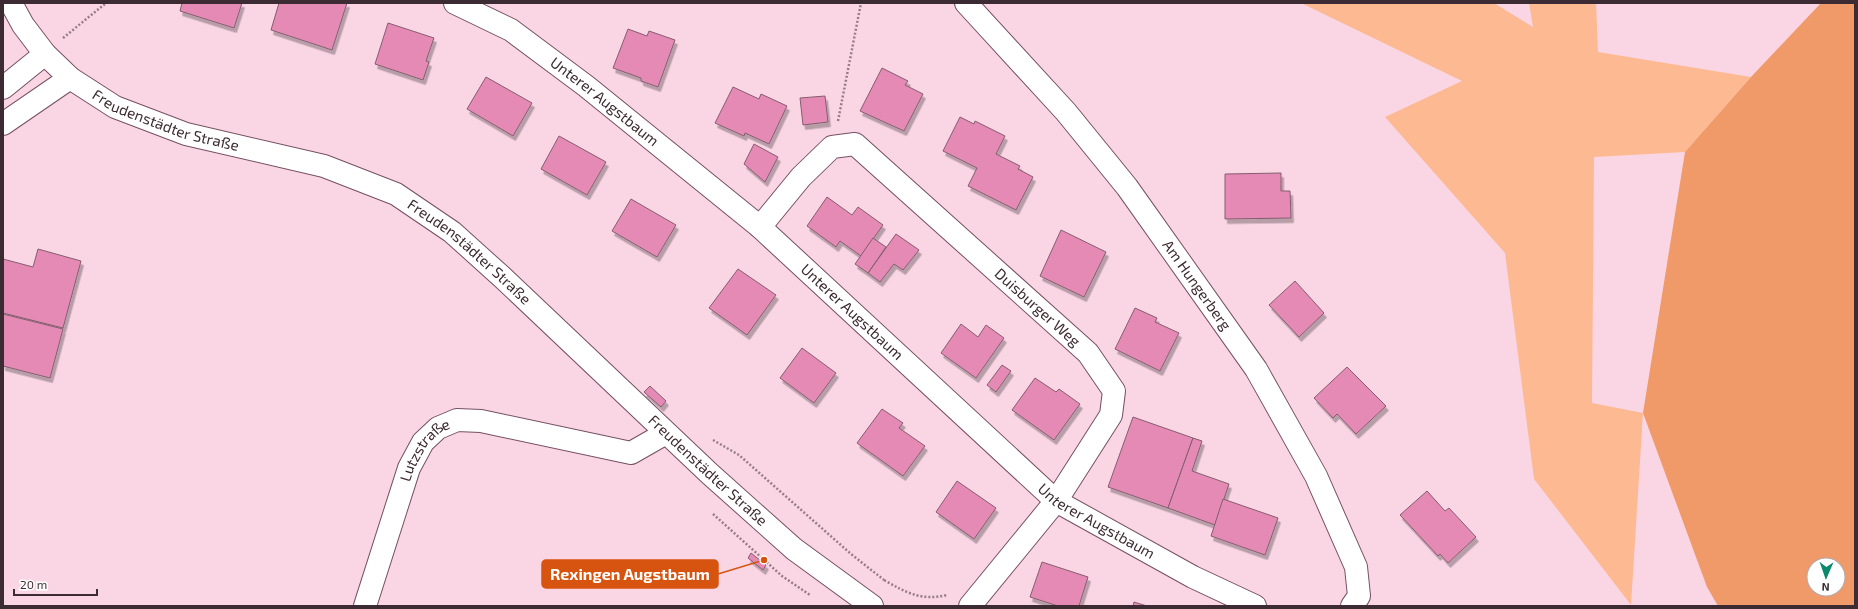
<svg xmlns="http://www.w3.org/2000/svg" width="1858" height="609" font-family="'Exo 2',sans-serif">
<defs>
<filter id="shadow"><feDropShadow dx="2.5" dy="4.5" stdDeviation="0" flood-color="#0004"/></filter>
</defs>
<rect width="100%" height="100%" fill="#fad6e5"/>
<path fill="#fdb991" d="M1301 3H1494L1533 27 1529 3H1596L1598 52 1751 77 1685 152 1594 157 1592 403 1643 413 1631 605 1534 479 1505 253 1385 117 1462 81Z"/>
<path fill="#ef9a68" fill-rule="evenodd" d="M1821 3H1855V606H1718L1707 587 1643 413 1685 152 1751 77ZM1814 565H1838V589H1814Z"/>
<g fill="#e48ab4" stroke="#845d6e" filter="url(#shadow)">
<path d="M182 3H242L234 28 180 11Z"/>
<path d="M279 3H347L332 50 271 30Z"/>
<path d="M388 23 434 38 426 61 429 62 423 80 375 64Z"/>
<path d="M628 29 647 36 649 31 675 40 658 87 641 81V78L613 68Z"/>
<path d="M882 68 908 81 905 85 923 94 904 131 860 111Z"/>
<path d="M486 77 532 103 513 136 467 109Z"/>
<path d="M733 87 759 99 761 94 787 106 769 144 745 133 744 136 715 123Z"/>
<path d="M825 96 828 122 803 125 800 98Z"/>
<path d="M960 117 974 124 975 121 1005 136 996 154 1020 166 1018 169 1033 177 1016 210 968 186 977 168 943 151Z"/>
<path d="M559 136 606 162 587 195 541 169Z"/>
<path d="M754 144 778 157 765 182 744 164Z"/>
<path d="M1281 173V191H1290L1291 218 1225 219V174Z"/>
<path d="M827 197 852 215 858 207 883 225 861 256 840 241 836 247 807 226Z"/>
<path d="M631 199 676 225 657 257 612 231Z"/>
<path d="M1061 230 1106 252 1084 297 1040 276Z"/>
<path d="M896 234 919 250 903 270 894 264 880 282 868 273Z"/>
<path d="M873 238 886 247 868 273 855 264Z"/>
<path d="M38 249 81 261 63 328 3 313V259L33 267Z"/>
<path d="M738 269 776 295 747 335 709 308Z"/>
<path d="M1295 281 1324 313 1299 337 1269 305Z"/>
<path d="M1135 308 1157 318 1155 322 1179 333 1160 371 1115 349Z"/>
<path d="M3 314 63 329 50 378 3 366Z"/>
<path d="M961 324 978 337 986 325 1004 338 976 378 941 353Z"/>
<path d="M802 348 836 373 814 403 780 378Z"/>
<path d="M1002 365 1011 371 996 392 987 385Z"/>
<path d="M1347 367 1386 406 1356 434 1337 414 1333 418 1314 398Z"/>
<path d="M1035 378 1056 392 1059 389 1080 404 1054 440 1012 410Z"/>
<path d="M650 386 666 401 661 407 644 392Z"/>
<path d="M882 409 903 423 899 428 925 446 903 476 857 443Z"/>
<path d="M1133 417 1193 438 1168 508 1108 487Z"/>
<path d="M1193 438 1202 441 1192 471 1229 484 1215 525 1168 508Z"/>
<path d="M957 481 996 508 974 539 936 512Z"/>
<path d="M1427 491 1445 511 1449 508 1476 537 1448 563 1440 554 1438 556 1400 515Z"/>
<path d="M1223 499 1278 518 1265 555 1211 536Z"/>
<path d="M751 553 766 565 763 570 748 558Z"/>
<path d="M1042 562 1088 577 1079 606H1058L1030 597Z"/>
<path d="M1134 602 1147 606H1133Z"/>
</g>
<g fill="none" stroke-linecap="round" stroke-linejoin="round">
<defs>
<g id="street">
<path id="s1" d="M455 3 511 30 586 86 760 227 1056 501 1193 577 1255 606"/>
<path id="s2" d="M966 3 1066 112 1127 187 1256 369 1316 476 1356 567 1359 596 1352 606"/>
<path d="M3 88 45 54"/>
<path d="M3 124 70 78"/>
<path id="s3" d="M760 227 801 177 832 147 855 144 1088 353 1114 391 1111 415 1056 501 970 606"/>
<path id="s4" d="M365 606 409 468 423 442 438 428 457 420 481 421 631 453 666 433"/>
</g>
<g id="secondary">
<path id="s5" d="M11 3 23 25 45 54 70 78 115 107 186 134 324 166 396 194 452 232 502 277 710 474 794 549 872 606"/>
</g>
</defs>
<use href="#street" stroke="#755061" stroke-width="24"/>
<use href="#secondary" stroke="#755061" stroke-width="24"/>
<g stroke="#967c86" stroke-width="2.5" stroke-dasharray="2 2" stroke-linecap="butt">
<path d="M63 38 106 3"/>
<path d="M838 121 861 3"/>
<path d="M713 440 739 455 851 554 884 580"/>
<path d="M713 514 782 576 810 595"/>
<path d="M884 580C907 593 921 601 947 595"/>
</g>
<use href="#street" stroke="#fff" stroke-width="22"/>
<use href="#secondary" stroke="#fff" stroke-width="22"/>
</g>
<g text-anchor="middle" stroke-width="3" stroke-linejoin="round" paint-order="stroke">
<g font-size="15" fill="#3c2b32" stroke="#fff">
<text dy="5" stroke="none"><textPath href="#s1" startOffset="180">Unterer Augstbaum</textPath></text>
<text dy="5" stroke="none"><textPath href="#s5" startOffset="202">Freudenstädter Straße</textPath></text>
<text dy="5" stroke="none"><textPath href="#s5" startOffset="538">Freudenstädter Straße</textPath></text>
<text dy="5" stroke="none"><textPath href="#s2" startOffset="365">Am Hungerberg</textPath></text>
<text dy="5" stroke="none"><textPath href="#s3" startOffset="376">Duisburger Weg</textPath></text>
<text dy="5" stroke="none"><textPath href="#s1" startOffset="505">Unterer Augstbaum</textPath></text>
<text dy="5" stroke="none"><textPath href="#s4" startOffset="169">Lutzstraße</textPath></text>
<text dy="5" stroke="none"><textPath href="#s5" startOffset="862">Freudenstädter Straße</textPath></text>
<text dy="5" stroke="none"><textPath href="#s1" startOffset="828">Unterer Augstbaum</textPath></text>
</g>
</g>
<path fill="none" stroke="#d75410" stroke-width="1.5" d="M764 560L718 574"/>
<circle fill="#d75410" stroke="#fff" stroke-width="1.5" cx="764" cy="560" r="4"/>
<rect fill="#d75410" stroke="#d75410" stroke-width="1.5" x="542" y="560" width="176" height="28" rx="4"/>
<g font-size="16" text-anchor="middle" font-weight="bold" fill="#fff">
<text x="630" y="580">Rexingen Augstbaum</text>
</g>
<rect width="1858" height="609" fill="none" stroke="#3c2b32" stroke-width="8"/>
<g transform="translate(1826 577) rotate(182)"><circle r="19" fill="#ffffff" stroke="#b1aaad"/>
<path d="M0-3L7 15L0 10L-7 15Z" fill="#0a896c"/>
<text y="-6" font-size="11" font-weight="bold" text-anchor="middle" fill="#3c2b32">N</text>
</g>
<path d="M14 589v6h83v-6" fill="none" stroke="#3c2b32" stroke-width="2"/>
<text x="20" y="589" font-size="12" fill="#3c2b32" stroke="#ffffff" stroke-width="3" paint-order="stroke">20 m</text>
</svg>
